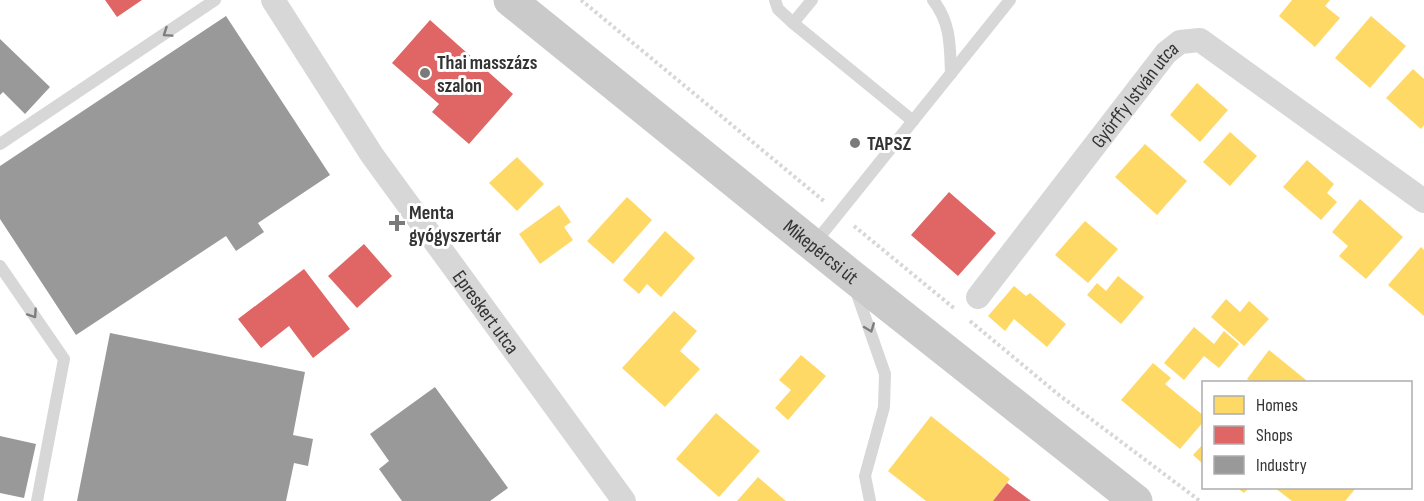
<svg xmlns="http://www.w3.org/2000/svg" width="1424" height="501" font-family="'Sofia Sans Condensed',sans-serif">
<rect width="100%" height="100%" fill="#fff"/>
<g fill="#ffd966">
<path d="M1292 0H1330L1325 6 1340 18 1315 47 1279 16Z"/>
<path d="M1371 16 1406 46 1370 88 1335 58Z"/>
<path d="M1413 69 1424 79V125L1421 129 1386 98Z"/>
<path d="M1197 83 1228 110 1200 142 1170 115Z"/>
<path d="M1230 132 1257 156 1230 186 1203 162Z"/>
<path d="M1145 144 1187 181 1157 215 1115 177Z"/>
<path d="M517 157 544 184 517 211 489 183Z"/>
<path d="M1307 160 1334 184 1327 193 1337 202 1321 220 1283 187Z"/>
<path d="M627 197 652 220 613 264 587 241Z"/>
<path d="M1360 199 1403 237 1366 279 1339 256 1348 246 1332 232Z"/>
<path d="M559 205 571 222 564 227 573 240 540 264 519 234Z"/>
<path d="M1085 221 1118 249 1088 283 1055 255Z"/>
<path d="M665 231 695 258 661 297 647 284 639 294 623 280Z"/>
<path d="M1421 247 1424 250V316L1388 285Z"/>
<path d="M1118 276 1144 297 1121 324 1087 295 1097 283 1106 291Z"/>
<path d="M1014 286 1026 296 1030 293 1066 324 1047 347 1014 319 1005 331 988 316Z"/>
<path d="M1226 299 1240 312 1249 301 1269 319 1244 346 1211 317Z"/>
<path d="M674 311 697 331 680 351 700 369 665 407 622 368Z"/>
<path d="M1194 327 1214 344 1224 331 1239 344 1219 368 1204 356 1184 380 1164 363Z"/>
<path d="M1269 350 1306 380 1305 382H1252L1247 379Z"/>
<path d="M801 355 826 376 788 420 775 408 791 390 779 380Z"/>
<path d="M1153 363 1171 378 1165 384 1204 416V421L1180 449 1121 400Z"/>
<path d="M716 413 760 451 719 497 676 459Z"/>
<path d="M931 416 1010 479 993 501H926L888 471Z"/>
<path d="M1204 443V465L1193 455Z"/>
<path d="M758 477 786 501H737Z"/>
<path d="M1237 488H1249L1244 493Z"/>
<path d="M1275 488H1356L1345 501H1292Z"/>
</g>
<g fill="#e06666">
<path d="M105 0H142L117 17Z"/>
<path d="M430 20 513 94 469 144 432 112 439 104 392 63Z"/>
<path d="M949 192 996 233 958 276 911 235Z"/>
<path d="M364 244 392 276 357 308 328 276Z"/>
<path d="M304 269 350 329 313 358 289 326 261 348 238 319Z"/>
<path d="M1007 483 1031 501H993Z"/>
</g>
<g fill="#999">
<path d="M226 16 330 175 258 223 264 232 236 251 226 236 76 335 0 219V166Z"/>
<path d="M0 39 50 87 25 114 3 92 0 95Z"/>
<path d="M110 333 305 372 293 435 313 439 308 466 294 463 286 501H77Z"/>
<path d="M435 387 508 488 490 501H402L379 469 389 461 370 434Z"/>
<path d="M0 436 36 444 24 498 0 493Z"/>
</g>
<g fill="none" stroke-linecap="round" stroke-linejoin="round">
<g stroke="#d7d7d7" stroke-width="4" stroke-dasharray="3 3" stroke-linecap="butt">
<path d="M581 0 825 202"/>
<path d="M854 226 955 309"/>
<path d="M970 321 1059 395 1200 501"/>
</g>
<g stroke="#d7d7d7" stroke-width="12">
<path d="M775 0 778 9 793 23 913 121"/>
<path d="M933 0C951 23 950 46 951 74"/>
<path d="M793 23 812 0"/>
<path d="M0 144 215 0"/>
<path d="M814 244 1010 0"/>
<path d="M0 266 64 359 37 501"/>
<path d="M856 291 885 374 884 407 865 476 870 501"/>
</g>
<g stroke="#d7d7d7" stroke-width="24">
<path id="s1" d="M273 0 372 155 624 501"/>
<path id="s2" d="M978 297 1166 53 1180 42 1200 40 1424 201"/>
</g>
<path stroke="#cacaca" stroke-width="33" id="s3" d="M510 0 849 274 1136 501"/>
</g>
<defs><path id="oneway-chevron" d="M-2-3.5L2.5 0L-2 3.5" fill="none" stroke-width="1.6" stroke-linecap="round" stroke-linejoin="round" transform="scale(1.5)"/></defs>
<g stroke="#7d7d7d">
<use href="#oneway-chevron" transform="translate(167 33) rotate(146)"/>
<use href="#oneway-chevron" transform="translate(33 314) rotate(56)"/>
<use href="#oneway-chevron" transform="translate(870 328) rotate(69)"/>
</g>
<g fill="#7a7a7a" stroke="#fff" stroke-width="2">
<circle cx="425" cy="73" r="6"/>
<circle cx="855" cy="143" r="6"/>
<path d="M394 214h6v6h6v6h-6v6h-6v-6h-6v-6h6z"/>
</g>
<g text-anchor="middle" stroke-width="6" stroke-linejoin="round" paint-order="stroke">
<g font-size="20" font-weight="bold" fill="#333" stroke="#fff" text-anchor="start">
<text x="437" y="69">Thai masszázs<tspan x="437" dy="23">szalon</tspan></text>
<text x="867" y="150">TAPSZ</text>
<text x="409" y="219">Menta<tspan x="409" dy="23">gyógyszertár</tspan></text>
</g>
<g font-size="20" fill="#333" stroke="#fff">
<text dy="7" stroke="none"><textPath href="#s2" startOffset="256">Györffy István utca</textPath></text>
<text dy="7" stroke="none"><textPath href="#s3" startOffset="400">Mikepércsi út</textPath></text>
<text dy="7" stroke="none"><textPath href="#s1" startOffset="378">Epreskert utca</textPath></text>
</g>
</g>
<rect x="1202" y="381" width="210" height="108" fill="#ffffff" stroke="#adadad" stroke-width="1.5"/>
<rect x="1214" y="396" width="30" height="18" fill="#ffd966" stroke="#adadad" stroke-width="1.5"/>
<text x="1256" y="411" font-size="18" fill="#333333">Homes</text>
<rect x="1214" y="426" width="30" height="18" fill="#e06666" stroke="#adadad" stroke-width="1.5"/>
<text x="1256" y="441" font-size="18" fill="#333333">Shops</text>
<rect x="1214" y="456" width="30" height="18" fill="#999999" stroke="#adadad" stroke-width="1.5"/>
<text x="1256" y="471" font-size="18" fill="#333333">Industry</text>
</svg>
